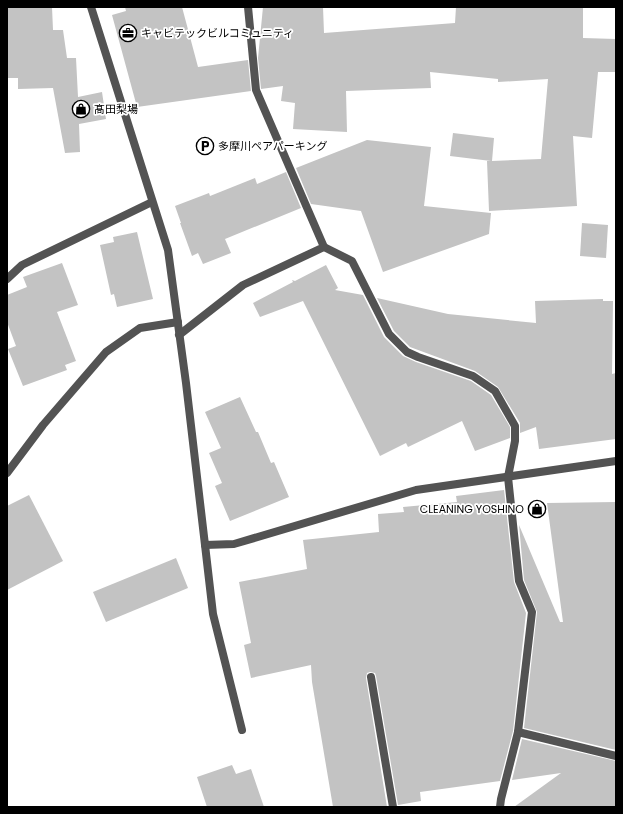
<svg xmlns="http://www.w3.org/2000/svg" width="623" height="814" font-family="Poppins,'Noto Sans JP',sans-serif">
<rect width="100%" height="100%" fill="#fff"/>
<g fill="#c3c3c3">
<path d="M7 7H52L53 30H63L67 58H76L78 97 102 92 106 119 79 124 80 152 65 153 53 88 18 89V78H7Z"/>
<path d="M125 7H182L198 67 248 60 251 91 137 107 112 15 126 11Z"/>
<path d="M263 7H323L324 33 455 23 456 7H583V38L616 39V72H598L592 138 573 136 577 206 489 211 487 161H491L450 156 453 133 494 138 492 161 541 159 548 79 498 82V79L430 72 431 88 346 91 347 132 293 129 295 103 281 101 283 86 261 89 258 58Z"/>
<path d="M367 140 431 147 424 206 491 213 489 234 383 272 361 211 311 204 296 168Z"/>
<path d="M286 172 301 208 225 239 231 253 203 264 198 253 192 256 180 223H181L175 206 209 193 210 196 255 178 257 184Z"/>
<path d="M582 223 608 225 606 258 580 256Z"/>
<path d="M137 232 153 299 117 307 114 294 111 295 100 245 114 242 113 237Z"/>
<path d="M62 263 78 305 57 312 76 361 65 365 67 370 23 386 8 349 16 346 7 322V295L27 287 23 277Z"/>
<path d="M326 265 338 288 335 290 363 295 384 337 403 356 416 362 471 381 491 395 510 427V438L475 451 462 421 408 447 406 443 380 456 303 301 260 317 253 303 293 282 292 280 295 281Z"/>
<path d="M377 298 448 314 536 323 535 301 603 299V301H613L612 374 616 373V439L539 449 536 427 520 433V423L498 387 475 371 410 347 394 331Z"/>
<path d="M240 397 256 432H258L271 463 274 462 289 497 230 521 215 486 222 483 209 453 221 448 205 412Z"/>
<path d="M504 490 514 582 526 613 513 731 500 781 420 792 421 801 398 805 376 676 375 673 370 672 367 673 366 678 387 807H333L312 682 311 665 251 678 244 645 251 643 239 582 307 569 303 540 379 532 378 514 404 512 403 507 457 502 456 496Z"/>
<path d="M29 495 63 561 7 590V506Z"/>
<path d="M616 502V750L524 728 537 612 524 580 519 525 560 622H563L547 503Z"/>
<path d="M176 558 188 588 106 622 93 592Z"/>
<path d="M522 739 616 761V807H514L561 773 512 780Z"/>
<path d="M232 765 236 774 251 769 264 807H207L197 777Z"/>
</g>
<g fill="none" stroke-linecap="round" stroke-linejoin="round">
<g stroke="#535353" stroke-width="8">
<path d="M324 247 352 261 389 334 407 352 418 357 473 376 495 391 515 426V441L508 477"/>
<path d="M7 279 22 265 152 202"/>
<path d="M205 545 213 614 242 730"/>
<path d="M371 677 393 807"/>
<path d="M518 732 616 756"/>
</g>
<g stroke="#535353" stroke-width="8">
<path d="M91 7 168 250 186 383 205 545 234 544 416 490 616 461"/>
<path d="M179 335 243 285 324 247 256 90 248 7"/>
<path d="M7 473 43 425 106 352 140 328 178 322"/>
<path d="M500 807 501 799 518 732 532 612 519 581 508 477"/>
</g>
</g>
<defs>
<symbol id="office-ring" viewBox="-11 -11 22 22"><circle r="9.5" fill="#fff" stroke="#000" stroke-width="1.5"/><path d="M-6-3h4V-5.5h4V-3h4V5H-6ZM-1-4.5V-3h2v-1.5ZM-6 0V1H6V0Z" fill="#000"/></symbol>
<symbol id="shop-ring" viewBox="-11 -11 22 22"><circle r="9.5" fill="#fff" stroke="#000" stroke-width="1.5"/><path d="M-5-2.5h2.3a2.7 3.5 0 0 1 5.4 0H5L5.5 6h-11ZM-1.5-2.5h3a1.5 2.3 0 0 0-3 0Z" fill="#000"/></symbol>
<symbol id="parking-ring" viewBox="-11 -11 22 22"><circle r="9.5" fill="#fff" stroke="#000" stroke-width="1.5"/><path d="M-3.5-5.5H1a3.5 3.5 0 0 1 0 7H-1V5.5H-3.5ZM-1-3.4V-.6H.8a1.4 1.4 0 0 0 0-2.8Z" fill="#000"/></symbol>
</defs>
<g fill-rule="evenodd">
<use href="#office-ring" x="118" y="23" width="20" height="20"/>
<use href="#shop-ring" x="71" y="99" width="20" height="20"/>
<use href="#parking-ring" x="195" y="136" width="20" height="20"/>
<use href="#shop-ring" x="527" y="499" width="20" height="20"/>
</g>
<g text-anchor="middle" stroke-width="3.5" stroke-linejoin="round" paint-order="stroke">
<g font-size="11" fill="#000" stroke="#fff" text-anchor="start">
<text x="141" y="37">キャビテックビルコミュニティ</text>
<text x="94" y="113">髙田梨場</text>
<text x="218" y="150">多摩川ペアパーキング</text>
<text x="524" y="513" text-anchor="end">CLEANING YOSHINO</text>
</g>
</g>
<rect width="623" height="814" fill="none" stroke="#000000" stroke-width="16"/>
</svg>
